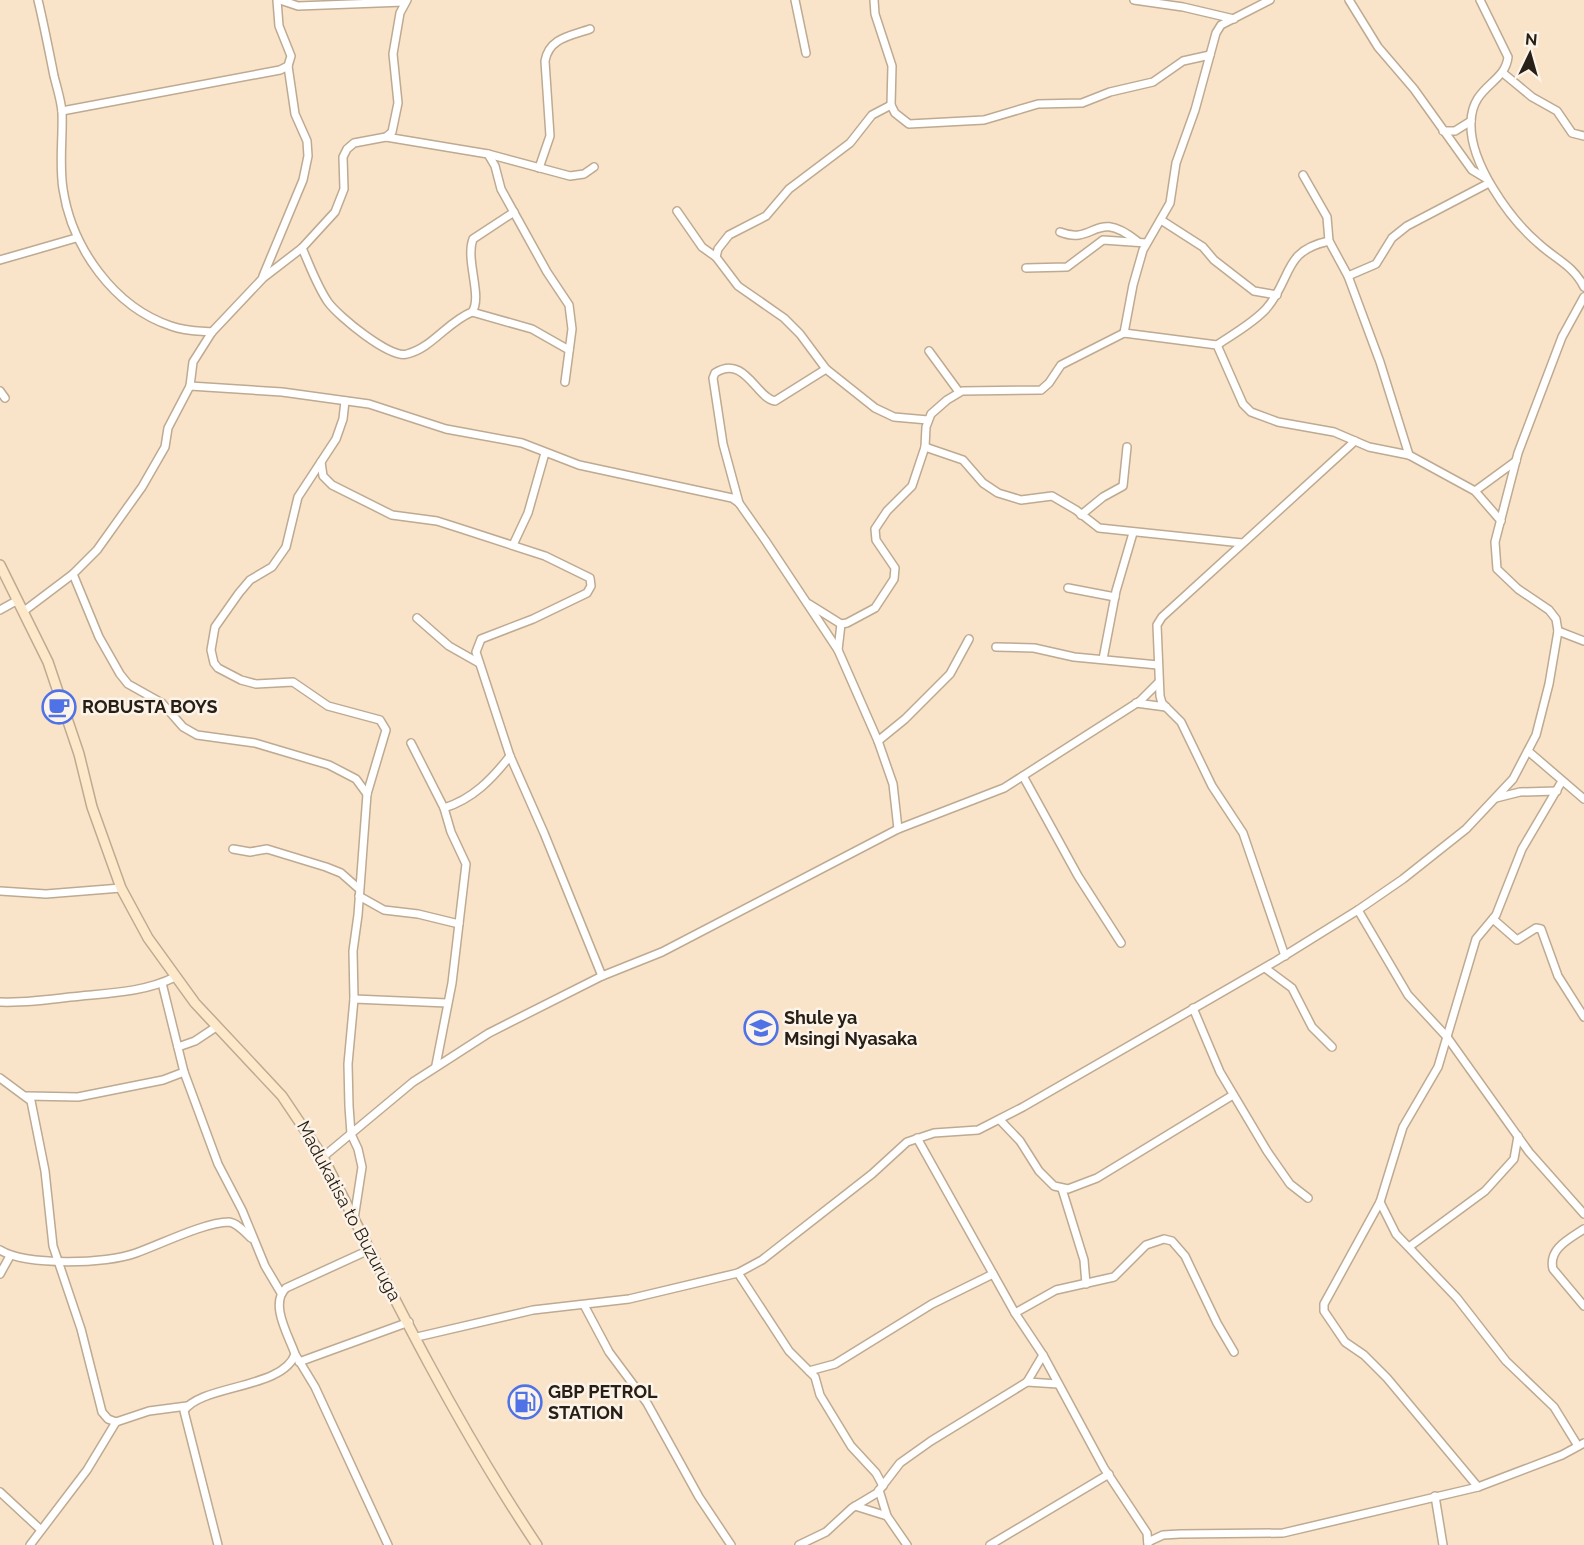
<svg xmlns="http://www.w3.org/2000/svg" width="1584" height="1545" font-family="Raleway,sans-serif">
<rect width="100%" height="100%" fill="#f9e4ca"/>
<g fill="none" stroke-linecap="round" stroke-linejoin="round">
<defs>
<g id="minor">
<path d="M38 0C44 25 49 51 54 76 57 88 61 100 62 112 63 138 59 163 63 189 72 248 114 307 171 326 184 331 198 331 212 332"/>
<path d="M280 0 298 6 404 2"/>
<path d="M795 0 806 53"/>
<path d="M874 0 875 14 892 66 891 105 895 113 909 124 984 120 1038 104 1082 103 1110 92 1153 82 1183 61 1210 55"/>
<path d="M1134 0 1183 7 1234 19"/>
<path d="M1349 0 1378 47 1414 89 1472 170 1487 179"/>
<path d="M1480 0 1508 57C1505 84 1472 85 1471 122 1469 162 1509 218 1538 243 1555 259 1573 265 1584 287"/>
<path d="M1503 73 1532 97 1557 111 1572 133 1584 136"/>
<path d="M891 105 872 115 850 143 789 189 766 216 729 235 718 249 716 257 738 286 784 318 800 334 826 369 875 408 894 417 928 420"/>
<path d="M62 111 280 70 288 66 291 56 279 26 277 0"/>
<path d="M1443 131H1455L1471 121"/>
<path d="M386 137 488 154 495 166 501 189 547 272 569 305 572 329 565 382"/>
<path d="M488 154 570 176 584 174 594 167"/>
<path d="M539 168 550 136 545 61C549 38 570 36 590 29"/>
<path d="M1303 175 1327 217 1329 241 1348 276 1380 362 1409 455"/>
<path d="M677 211 702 247 716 257"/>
<path d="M1161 220 1203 247 1214 260 1254 291 1277 295"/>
<path d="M1060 232C1096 246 1094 207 1137 241"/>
<path d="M302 248C310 266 317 286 328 302 338 316 390 359 407 354 432 348 447 322 472 312 483 297 465 260 473 239L514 212"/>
<path d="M0 260 76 238"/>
<path d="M1026 268 1067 267 1103 240 1146 243"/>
<path d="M263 276 303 180 308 156 307 141 295 114 288 66"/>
<path d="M1348 276 1376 264 1392 238 1407 226 1489 183"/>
<path d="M472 312 532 329 569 350"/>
<path d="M1124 333 1133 285 1143 250 1170 203 1176 163 1195 110 1216 33 1221 25 1270 0"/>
<path d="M1217 345C1233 334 1252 324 1266 309 1293 278 1282 251 1329 241"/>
<path d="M929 351 959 392"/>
<path d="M190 386 282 392 369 404 446 429 522 443 579 465 732 498 739 503 765 540 838 650 878 741 893 784 898 829"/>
<path d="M0 391 5 398"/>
<path d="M345 401 343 419 336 439 298 497 286 547 272 567 250 580 239 593 215 627 211 650 214 663 218 668 241 680 256 684 293 682 328 706 380 720 386 730 367 794 358 915 353 951 354 999 348 1064 349 1106 351 1134 358 1149 362 1167 354 1219"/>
<path d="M925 447 963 460 983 483 998 493 1021 500 1052 496 1076 510 1099 528 1242 543"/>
<path d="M321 462 323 476 332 485 392 515 437 521 459 528 545 556 590 578 591 586 587 593 533 619 481 639 476 652 510 756 544 833 602 976"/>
<path d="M1475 491 1516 461"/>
<path d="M739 503 723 444 713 378 715 373C745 354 756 398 775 401L826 369"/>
<path d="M1081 515 1103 497 1123 486 1127 447"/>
<path d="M513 545 528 513 545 453"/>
<path d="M73 574 99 637 120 674 128 684 162 703 183 727 197 735 255 743 329 765 356 779 367 794"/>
<path d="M1068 588 1115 597"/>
<path d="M809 604 841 624 847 623 875 608 894 579 895 568 876 540 875 529 887 511 912 486 925 447 926 427 931 414 947 400 962 391 1041 390 1049 383 1061 365 1124 333 1217 345 1243 404 1251 412 1278 422 1334 432 1369 447 1409 455 1475 491 1501 521"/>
<path d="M0 610 18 600"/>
<path d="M24 611 73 574 97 550 142 487 165 447 168 428 190 386 193 362 212 332 263 278 302 248 335 212 344 189 343 157 347 149 354 143 386 137 392 132 398 103 393 54 400 13 407 0"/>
<path d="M417 618 449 646 479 663"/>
<path d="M1558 631 1584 641"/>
<path d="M996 647 1034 648 1074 657 1158 665"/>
<path d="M838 650 841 624"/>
<path d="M1103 659 1116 591 1133 533"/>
<path d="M1136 703 1166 707"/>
<path d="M878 741 905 719 950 674 969 639"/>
<path d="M411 743 444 808 451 832 466 864 452 983 436 1065"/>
<path d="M1528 751 1584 799"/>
<path d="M1023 776 1078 876 1121 943"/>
<path d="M1496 798 1520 792 1557 791"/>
<path d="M444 808C473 799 492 779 510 756"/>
<path d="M233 849 250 852 267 849 326 867 341 873 358 888"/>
<path d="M0 891 46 894 121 888"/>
<path d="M359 896 384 910 418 914 459 924"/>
<path d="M1358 910 1408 995 1447 1037 1529 1152 1584 1214"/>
<path d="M1493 919 1517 940 1536 928 1541 929 1558 976 1584 1017"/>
<path d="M1285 956 1243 833 1212 786 1181 722 1162 703 1160 696 1157 625 1162 617 1355 441"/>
<path d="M1265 968 1292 988 1312 1027 1332 1047"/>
<path d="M162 983 184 1072 218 1164 242 1210 265 1266 281 1293"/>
<path d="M354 999 447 1003"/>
<path d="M0 1002C24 1003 47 1000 70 997 106 993 143 993 175 977"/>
<path d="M1193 1008 1220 1072 1267 1151 1290 1184 1308 1198"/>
<path d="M178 1047 195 1041 216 1027"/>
<path d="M0 1078 31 1101 45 1171 53 1246 81 1329 102 1412 108 1419 116 1422 149 1411 187 1406"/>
<path d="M27 1096 78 1097 163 1080 184 1072"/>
<path d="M1000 1120 1020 1141 1039 1171 1054 1186 1068 1189 1097 1178 1233 1095"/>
<path d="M917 1138 1015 1313 1043 1355 1104 1468 1147 1533 1148 1545"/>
<path d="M323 1157 413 1082 489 1033 602 976 662 952 898 829 1004 788 1140 701 1158 683"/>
<path d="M1062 1189 1084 1260 1086 1284"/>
<path d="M1380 1202 1396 1234 1457 1298 1506 1361 1554 1407 1578 1446"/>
<path d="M1584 1229C1569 1239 1548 1249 1553 1269L1584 1306"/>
<path d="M1409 1247 1485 1191 1514 1159 1518 1136"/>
<path d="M0 1250C26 1266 107 1264 136 1253 159 1245 205 1222 229 1222 237 1223 245 1232 251 1238"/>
<path d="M738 1273 789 1351 815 1377 820 1395 851 1446 876 1473 883 1486"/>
<path d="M0 1274 10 1256"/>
<path d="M584 1305 609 1352 647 1403 699 1497 731 1545"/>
<path d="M1015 1313 1056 1290 1114 1277 1146 1245 1164 1239 1172 1241 1185 1256 1217 1323 1234 1352"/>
<path d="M417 1337 533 1310 629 1299 738 1273 762 1260 872 1174 907 1142 934 1133 978 1130 1023 1107 1276 961 1358 910 1403 879 1466 829 1513 779 1536 735 1549 684 1558 631 1556 619 1549 610 1518 589 1497 569 1495 542 1518 453 1562 337 1584 297"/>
<path d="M295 1354 315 1387 388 1545"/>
<path d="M299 1362 409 1322"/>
<path d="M809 1371 835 1364 932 1304 993 1274"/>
<path d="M1027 1382 1058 1384"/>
<path d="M1478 1487 1387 1378 1364 1355 1345 1342 1324 1311V1304L1380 1202 1403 1127 1438 1067 1476 939 1496 915 1522 849 1562 781"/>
<path d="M879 1490 887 1516"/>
<path d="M0 1492 41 1530"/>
<path d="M1435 1496 1443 1545"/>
<path d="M855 1506 887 1516 907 1545"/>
<path d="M1148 1542 1163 1535 1180 1534 1283 1533 1478 1487 1562 1455 1584 1443"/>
<path d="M30 1545 87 1470 116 1422"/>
<path d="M218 1545 184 1411C199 1385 284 1389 295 1354 289 1336 269 1304 286 1288L369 1250"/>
<path d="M799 1545 826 1532 852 1508 877 1493 900 1463 931 1441 1027 1382 1043 1355"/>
<path d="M990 1545 1109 1474"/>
</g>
<path id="secondary" d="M0 565 48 662 79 754 92 807 121 888 148 938 195 1003 282 1096 323 1157C389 1289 455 1423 537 1545"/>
</defs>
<use href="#minor" stroke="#beaa91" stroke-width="10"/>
<use href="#secondary" stroke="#beaa91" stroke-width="12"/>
<use href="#minor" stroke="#fff" stroke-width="7"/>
<use href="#secondary" stroke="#fee8ca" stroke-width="9"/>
</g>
<defs>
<symbol id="cafe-ring" viewBox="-11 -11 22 22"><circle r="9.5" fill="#fcf3e9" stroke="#4f73e7" stroke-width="1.5"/><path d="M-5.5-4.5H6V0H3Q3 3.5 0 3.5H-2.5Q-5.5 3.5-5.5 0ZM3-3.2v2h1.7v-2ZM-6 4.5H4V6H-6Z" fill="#4f73e7"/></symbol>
<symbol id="school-ring" viewBox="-11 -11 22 22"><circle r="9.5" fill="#fcf3e9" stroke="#4f73e7" stroke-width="1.5"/><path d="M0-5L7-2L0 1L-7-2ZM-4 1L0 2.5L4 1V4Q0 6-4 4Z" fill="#4f73e7"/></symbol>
<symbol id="fuel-ring" viewBox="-11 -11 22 22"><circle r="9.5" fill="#fcf3e9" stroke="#4f73e7" stroke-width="1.5"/><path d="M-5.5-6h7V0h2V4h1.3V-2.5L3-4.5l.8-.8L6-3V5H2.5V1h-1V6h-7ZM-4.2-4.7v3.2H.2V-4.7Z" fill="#4f73e7"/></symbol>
</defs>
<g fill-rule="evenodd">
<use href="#cafe-ring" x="40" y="688" width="38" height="38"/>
<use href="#school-ring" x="742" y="1009" width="38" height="38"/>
<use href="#fuel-ring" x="506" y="1383" width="38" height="38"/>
</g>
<g text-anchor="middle" stroke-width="5" stroke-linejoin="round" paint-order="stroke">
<g font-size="18" font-weight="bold" fill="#282016" stroke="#fcf3e9" text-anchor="start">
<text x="82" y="713">ROBUSTA BOYS</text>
<text x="784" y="1024">Shule ya<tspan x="784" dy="21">Msingi Nyasaka</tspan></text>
<text x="548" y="1398">GBP PETROL<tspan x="548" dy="21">STATION</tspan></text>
</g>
<g font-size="18" fill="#282016" stroke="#fcf3e9">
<text transform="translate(349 1211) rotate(62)" y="6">Madukatisa to Buzuruga</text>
</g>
</g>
<g transform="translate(1530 54) rotate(5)" stroke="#fcf3e9" stroke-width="4.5" paint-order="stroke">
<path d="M0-4.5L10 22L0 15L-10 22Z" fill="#282016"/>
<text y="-9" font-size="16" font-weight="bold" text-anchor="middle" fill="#282016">N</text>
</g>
</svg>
